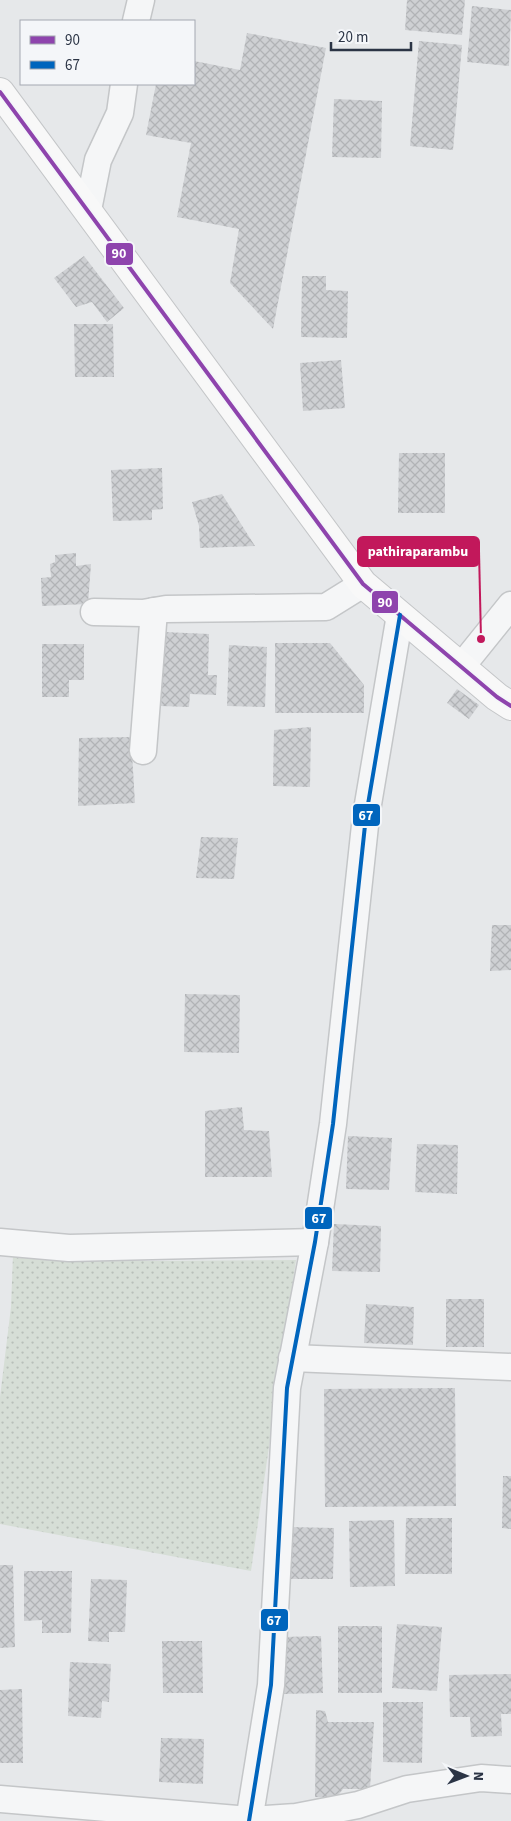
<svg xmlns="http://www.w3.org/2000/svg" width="511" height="1821" font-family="'Source Sans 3',sans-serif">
<defs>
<pattern id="park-dots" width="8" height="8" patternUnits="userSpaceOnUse" patternTransform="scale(1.25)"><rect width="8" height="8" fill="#d6ded6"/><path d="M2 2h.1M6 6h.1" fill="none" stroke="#b8bfb9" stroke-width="1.8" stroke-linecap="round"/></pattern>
<pattern id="building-cross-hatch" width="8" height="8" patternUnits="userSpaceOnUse" patternTransform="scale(1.25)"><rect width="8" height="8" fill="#ced0d3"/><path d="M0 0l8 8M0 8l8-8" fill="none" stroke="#b1b3b6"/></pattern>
</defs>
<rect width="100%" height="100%" fill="#e6e8ea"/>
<path fill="url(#park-dots)" d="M13 1255 149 1261 296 1260 251 1571 0 1524V1397L11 1307Z"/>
<g fill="url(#building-cross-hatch)">
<path d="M407 0H465L462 35 405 30Z"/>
<path d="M472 6 511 10 509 66 467 62Z"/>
<path d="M247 33 326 48 273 329 230 283 239 229 177 217 191 143 146 135 156 84H194V61L240 70Z"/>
<path d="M419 41 462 45 453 150 410 146Z"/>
<path d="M334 99 382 101 381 158 332 157Z"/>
<path d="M84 256 124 308 107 322 92 302 76 307 54 278Z"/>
<path d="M302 276H326V290L348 291 347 338 301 337Z"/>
<path d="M74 324H113L114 377H75Z"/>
<path d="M341 360 345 408 303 411 300 363Z"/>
<path d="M399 453H445V513H398Z"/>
<path d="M162 468 163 509 152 510V520L113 521 111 470Z"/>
<path d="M222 494 255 546 200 548 199 526 192 502Z"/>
<path d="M76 553V566L91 564 88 604 42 606 41 578 51 577 50 564 55 562V555Z"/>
<path d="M164 632 209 634 208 675H217L216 695 190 694 189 707 161 706Z"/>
<path d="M275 643H330L364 685V713H275Z"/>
<path d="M42 644H84V680H69V697H42Z"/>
<path d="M229 645 267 647 265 707 227 706Z"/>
<path d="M457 689 479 705 469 719 447 703Z"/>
<path d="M311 727 310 787 273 786 274 730Z"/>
<path d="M131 737 135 803 78 806 79 738Z"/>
<path d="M201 837 238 838 234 879 196 878Z"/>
<path d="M492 925H511V970L490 971Z"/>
<path d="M185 994 240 995 239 1053 184 1052Z"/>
<path d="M242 1107 244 1130 269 1131 272 1177H205V1111Z"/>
<path d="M348 1136 392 1138 389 1190 346 1189Z"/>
<path d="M417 1144 458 1145 457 1194 415 1192Z"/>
<path d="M334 1224 381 1226 380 1272 332 1271Z"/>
<rect x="446" y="1299" width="38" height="48"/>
<path d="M366 1304 414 1307 413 1345 364 1343Z"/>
<path d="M455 1388 456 1506 325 1507 324 1389Z"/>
<path d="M503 1476H511V1529L502 1528Z"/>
<path d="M406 1518H452V1574H405Z"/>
<path d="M394 1520 395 1586 350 1587 349 1521Z"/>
<path d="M290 1527 334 1528 333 1579H290Z"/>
<path d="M0 1565H13L15 1647 0 1648Z"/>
<path d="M24 1571H72L71 1633H42V1620L24 1621Z"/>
<path d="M91 1579 127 1580 125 1632H109V1642L88 1641Z"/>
<path d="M397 1624 442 1627 437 1691 392 1688Z"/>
<rect x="338" y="1626" width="44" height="67"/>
<path d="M321 1636 323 1693 284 1694 283 1637Z"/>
<path d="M162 1641H202L203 1693H163Z"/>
<path d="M70 1662 111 1664 109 1702 102 1701 101 1718 68 1716Z"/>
<path d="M511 1674V1714H501L502 1736 471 1737 470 1717H450L449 1675Z"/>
<path d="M22 1689 23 1763H0V1690Z"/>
<path d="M383 1702H423L422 1763 383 1762Z"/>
<path d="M316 1710 325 1711 328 1722H374L370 1789H343L336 1798 315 1797Z"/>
<path d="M161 1738 204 1739 203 1784 159 1782Z"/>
</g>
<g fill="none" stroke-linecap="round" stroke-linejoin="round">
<defs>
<g id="minor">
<path d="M136 21 141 0"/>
<path d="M88 210 98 160 120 113 124 84"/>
<path d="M94 612 143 613 166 609 326 607 363 584"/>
<path d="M461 667 511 605"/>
<path d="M143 751 154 611"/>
<path d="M0 1242 69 1248 315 1242"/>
<path d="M292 1358 511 1367"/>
<path d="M0 1799 249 1820 296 1817 358 1805 407 1789 481 1778 511 1780"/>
<path d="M249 1821 271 1685 287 1388 315 1242 333 1124 366 816 400 615"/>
</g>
<path id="secondary" d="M0 92 363 584 497 697 511 706"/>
</defs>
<use href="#minor" stroke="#c4c6c8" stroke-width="29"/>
<use href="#secondary" stroke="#c4c6c8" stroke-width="30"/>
<use href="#minor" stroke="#f5f6f7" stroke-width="26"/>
<use href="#secondary" stroke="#f8f8f8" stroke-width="28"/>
<defs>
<path id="bus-1" d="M0 92 363 584 497 697 511 706"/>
<path id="bus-2" d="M249 1821 271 1685 287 1388 315 1242 333 1124 366 816 400 615"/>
</defs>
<use href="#bus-1" stroke="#f4f6f9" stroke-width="8"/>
<use href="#bus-2" stroke="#f4f6f9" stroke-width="8"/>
<use href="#bus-1" stroke="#8e44ad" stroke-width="4"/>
<use href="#bus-2" stroke="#0065bd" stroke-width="4"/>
</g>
<path fill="none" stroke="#c2185b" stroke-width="2" d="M481 639L479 551"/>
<circle fill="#c2185b" stroke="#f4f6f9" stroke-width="2" cx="481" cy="639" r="5"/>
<rect fill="#c2185b" stroke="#c2185b" stroke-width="2" x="358" y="537" width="121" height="29" rx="5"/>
<g font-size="14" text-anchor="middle" font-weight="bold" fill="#fff">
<text x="418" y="556">pathiraparambu</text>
</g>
<g stroke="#f4f6f9" stroke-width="2">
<rect x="105" y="242" width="29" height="24" rx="5" fill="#8e44ad"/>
<rect x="371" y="590" width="28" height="24" rx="5" fill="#8e44ad"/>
<rect x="352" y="803" width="29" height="24" rx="5" fill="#0065bd"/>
<rect x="304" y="1206" width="29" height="24" rx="5" fill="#0065bd"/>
<rect x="260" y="1608" width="29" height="24" rx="5" fill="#0065bd"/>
</g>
<g font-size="14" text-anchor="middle" font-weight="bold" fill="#fff">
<text x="119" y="258">90</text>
<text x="385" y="607">90</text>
<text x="366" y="820">67</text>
<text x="319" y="1223">67</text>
<text x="274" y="1625">67</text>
</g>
<rect x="20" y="20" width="175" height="65" fill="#f4f6f9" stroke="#a4a8b1"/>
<rect x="30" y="36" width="25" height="8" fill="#8e44ad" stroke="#a4a8b1"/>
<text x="65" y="45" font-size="15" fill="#2b3445">90</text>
<rect x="30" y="61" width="25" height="8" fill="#0065bd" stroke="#a4a8b1"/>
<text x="65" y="70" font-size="15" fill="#2b3445">67</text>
<g transform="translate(466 1776) rotate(91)" stroke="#f4f6f9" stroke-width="4" paint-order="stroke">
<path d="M0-4L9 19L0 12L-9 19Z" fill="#2b3445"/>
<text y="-8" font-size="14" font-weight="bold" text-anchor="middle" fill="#2b3445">N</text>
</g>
<path d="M331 42v8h80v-8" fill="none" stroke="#2b3445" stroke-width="2.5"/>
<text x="338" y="42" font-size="15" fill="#2b3445" stroke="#f4f6f9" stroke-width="4" paint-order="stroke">20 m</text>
</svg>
